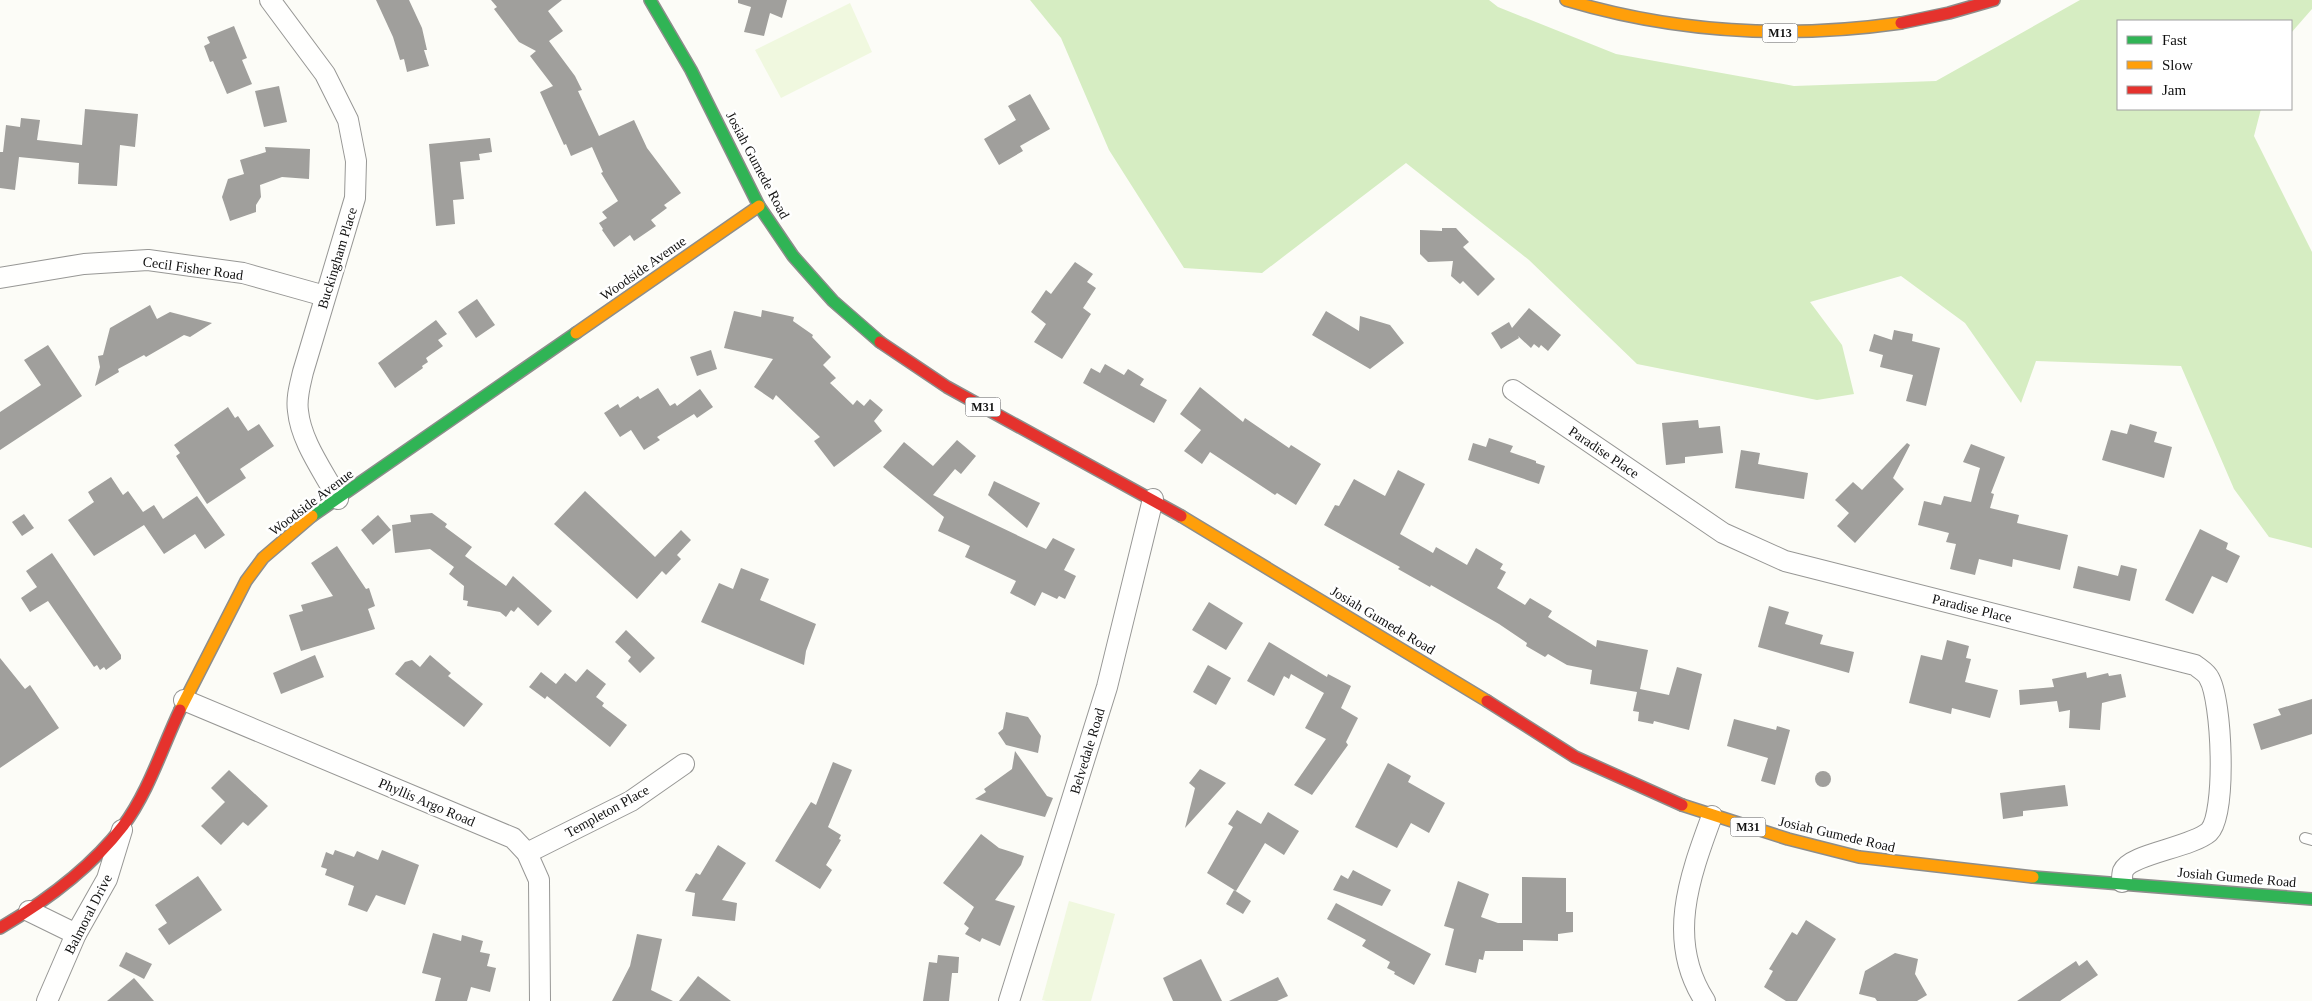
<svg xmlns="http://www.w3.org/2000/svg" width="2312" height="1001" font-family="Georgia,serif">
<rect width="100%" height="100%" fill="#fcfcf7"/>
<path fill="#d6edc2" d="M1030 0H1489L1498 7 1616 54 1794 86 1936 81 2080 0H2312V9L2291 33V21H2118V109H2261L2254 136 2312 252V548L2269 537 2234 489 2181 366 2036 361 2021 403 1965 323 1901 276 1810 302 1842 345 1854 394 1817 400 1637 364 1529 260 1406 163 1262 273 1184 268 1109 150 1061 38Z"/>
<g fill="#f0f8df">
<path d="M850 3 872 52 781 98 755 50Z"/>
<path d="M1069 901 1115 914 1091 1001H1046L1042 1000Z"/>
</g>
<g fill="#a09f9c">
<path d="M376 0H409L422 28 427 50H424L429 66 407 72 404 59 400 60 393 37Z"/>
<path d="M491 0H562L548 11 563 31 549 41 575 76 582 90 578 91 599 136 634 120 647 148 681 193 664 205 667 208 651 220 656 226 634 241 630 235 614 247 602 230 603 229 599 223 607 218 602 212 618 201 601 173 603 172 592 147 571 156 566 144 564 145 540 92 553 86 530 56 536 51 519 42 494 9 497 7Z"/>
<path d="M738 0H787L782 18 770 13 764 36 744 32 751 7 738 3Z"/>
<path d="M234 26 247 58 242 60 252 84 227 94 213 61 210 62 204 46 210 43 207 37Z"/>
<path d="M279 86 287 122 264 127 255 91Z"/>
<path d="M1030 94 1050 129 1020 146 1023 151 999 165 984 139 1016 120 1008 106Z"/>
<path d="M85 109 138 114 135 147 120 145 117 186 78 184 79 163 19 157 15 190 0 188V152H3L6 125 20 127 21 118 40 120 37 140 82 145Z"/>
<path d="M490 138 492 152 479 154 480 160 460 162 464 199 453 200 455 224 436 226 429 144Z"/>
<path d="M265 147 310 149 309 179 282 177 260 185 261 197 256 205V212L230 221 222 197 228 179 244 174 240 160 266 152Z"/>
<path d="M1442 228H1456L1469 242 1463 247 1495 279 1478 296 1463 281 1460 284 1451 276 1453 261 1428 262 1420 254V230L1442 231Z"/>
<path d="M1075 262 1093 274 1087 282 1096 288 1083 308 1091 314 1062 359 1034 342 1046 324 1031 312 1046 290 1051 294Z"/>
<path d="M477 299 495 325 476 338 458 312Z"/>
<path d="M150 305 157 319 170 312 212 323 190 337 184 335 146 357 144 355 118 369 119 372 95 386 100 367 98 356 103 355 110 328Z"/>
<path d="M1529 308 1561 335 1548 351 1541 345 1539 348 1534 344 1531 348 1518 336 1519 338 1501 349 1491 333 1509 322 1512 328Z"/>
<path d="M762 310 794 317 793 321 813 335 812 337 831 357 823 365 836 378 830 383 853 405 857 400 864 406 870 399 883 410 874 421 882 431 834 467 814 441 820 437 776 395 773 400 754 387 773 359 724 348 734 311 761 317Z"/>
<path d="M1326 311 1359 331 1360 316 1390 325 1404 343 1370 369 1312 335Z"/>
<path d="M436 320 447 334 438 340 443 346 426 358 428 362 422 366 423 368 395 388 378 363Z"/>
<path d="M1894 330 1913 334 1912 341 1940 348 1926 406 1906 401 1913 375 1880 367 1883 355 1869 351 1874 334 1892 340Z"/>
<path d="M48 345 82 396 0 450V412L41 385 24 360Z"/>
<path d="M711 350 717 369 697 376 690 357Z"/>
<path d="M1105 364 1124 375 1128 369 1144 379 1140 385 1167 400 1154 423 1083 383 1091 368 1100 373Z"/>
<path d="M1200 387 1243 422 1245 418 1289 448 1291 445 1321 464 1296 505 1277 493 1275 495 1210 452 1202 464 1184 451 1201 430 1180 414Z"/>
<path d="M658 388 670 406 675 403 677 406 700 389 713 407 697 418 694 414 657 437 660 440 644 450 631 430 620 437 604 413 618 404 620 408 638 396 640 399Z"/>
<path d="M228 407 235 418 238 416 248 431 259 424 274 446 240 469 246 478 207 504 176 456 180 453 174 445Z"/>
<path d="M1698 420 1699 428 1720 426 1723 453 1685 457V463L1666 465 1662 423Z"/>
<path d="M2130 424 2157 432 2154 442 2172 447 2164 478 2102 460 2111 430 2127 434Z"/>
<path d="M1489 438 1513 446 1510 452 1536 461V463L1545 466 1539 484 1468 460 1473 443 1486 447Z"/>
<path d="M957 440 976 456 961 474 955 469 933 495 1046 549 1053 538 1075 549 1064 570 1076 576 1065 599 1059 596 1057 599 1042 592 1035 606 1010 593 1016 581 965 557 970 546 938 531 944 517 883 467 904 442 933 466Z"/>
<path d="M1907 443 1910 445 1893 478 1904 489 1855 543 1837 526 1849 513 1835 500 1853 482 1862 490Z"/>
<path d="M1971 444 2005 457 1991 493 1994 494 1990 508 2019 515 2017 523 2068 535 2060 570 2013 559 2012 567 1979 559 1975 575 1950 569 1956 544 1946 542 1949 533 1918 525 1924 501 1941 505 1944 496 1971 502 1980 468 1963 462Z"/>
<path d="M1741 450 1760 453 1758 464 1808 473 1804 499 1735 488Z"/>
<path d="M1398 470 1425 484 1400 534 1433 553 1436 547 1467 565 1476 548 1503 564 1500 569 1506 572 1497 588 1525 605 1530 598 1552 611 1548 617 1596 647 1597 640 1648 650 1640 689 1669 695 1677 667 1702 674 1689 730 1654 721 1653 724 1638 721 1639 712 1633 711 1637 692 1590 684 1592 670 1567 665 1548 654 1545 657 1526 646 1527 643 1499 624 1431 585 1430 587 1398 569 1400 567 1324 525 1335 505 1339 506 1354 479 1385 496Z"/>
<path d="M111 477 123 495 128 491 143 512 154 505 163 519 197 496 225 535 205 549 195 534 164 554 144 525 94 556 68 520 94 502 88 492Z"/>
<path d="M994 481 1040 503 1027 528 988 495Z"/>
<path d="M585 491 655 557 681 530 691 540 677 555 681 559 666 575 662 571 637 599 554 524Z"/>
<path d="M432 513 447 524 445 527 472 547 465 556 506 586 513 576 552 611 538 626 518 607 514 612 511 610 506 617 500 612 467 606 468 601 463 600 464 586 449 574 454 567 430 549 395 553 392 525 411 522 410 515Z"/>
<path d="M24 514 34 528 22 536 12 522Z"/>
<path d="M378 515 391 530 373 545 361 530Z"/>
<path d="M2200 529 2228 543 2226 549 2240 556 2227 583 2212 576 2193 614 2165 600Z"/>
<path d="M337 546 366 589 369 588 375 606 368 609 375 629 301 651 289 615 303 611 301 605 333 596 311 563Z"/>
<path d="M52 553 121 655V659L106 670 104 667 100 670 97 665 94 667 48 601 30 612 21 598 37 587 26 571Z"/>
<path d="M2121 565 2137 569 2130 601 2073 588 2078 566 2118 576Z"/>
<path d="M741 568 769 579 760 600 816 624 806 651 804 665 701 622 719 583 733 589Z"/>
<path d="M1209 602 1243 623 1226 650 1192 630Z"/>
<path d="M1769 606 1789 612 1785 624 1823 635 1820 644 1854 652 1849 673 1758 647Z"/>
<path d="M626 630 655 658 640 673 628 661 631 657 615 642Z"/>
<path d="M1947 640 1969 646 1966 658 1971 659 1965 682 1998 690 1990 718 1952 708 1951 714 1909 703 1921 655 1942 660Z"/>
<path d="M1269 642 1327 677 1328 674 1351 686 1341 708 1358 718 1346 742 1348 745 1312 795 1294 785 1326 739 1305 728 1324 693 1291 674 1289 679 1284 676 1274 696 1247 681Z"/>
<path d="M315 655 324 677 281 694 273 673Z"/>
<path d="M430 655 451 673 448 676 483 704 464 727 395 674 405 662 412 660 420 667Z"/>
<path d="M0 658 25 689 30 685 59 728 0 768Z"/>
<path d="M1208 665 1231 678 1216 705 1193 692Z"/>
<path d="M587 669 606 684 596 697 604 703 602 706 627 725 610 747 547 696 545 699 529 687 541 672 556 684 565 673 576 682Z"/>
<path d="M2086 672 2087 678 2108 673 2109 676 2121 674 2126 697 2102 703 2100 730 2069 728 2070 710 2059 712 2057 701 2020 705 2019 690 2054 687 2052 679Z"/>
<path d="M2312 699V734L2261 750 2253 724 2281 715 2278 709Z"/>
<path d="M1006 712 1028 717 1041 736 1038 753 1006 745 998 733 1003 729Z"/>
<path d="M1734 719 1776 730 1777 726 1790 730 1775 785 1761 781 1768 758 1727 746Z"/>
<path d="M1015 751 1047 796 1053 798 1045 817 975 799 986 792 984 789 1012 769Z"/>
<path d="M833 762 852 770 828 827 841 835 839 839 841 840 826 865 832 870 820 889 775 861 811 802 816 805Z"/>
<path d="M1388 763 1411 776 1408 782 1445 803 1429 833 1411 823 1397 848 1355 827Z"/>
<path d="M1200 769 1226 783 1185 828 1195 788 1189 783Z"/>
<path d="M229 770 268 806 248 826 243 822 221 845 201 826 225 802 211 788Z"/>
<circle cx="1823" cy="779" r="8"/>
<path d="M2065 785 2068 806 2023 811V816L2003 819 2000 793Z"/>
<path d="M1237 810 1261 824 1268 812 1299 831 1284 855 1265 843 1236 891 1207 873 1233 827 1228 824Z"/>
<path d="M981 834 999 848 1024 856 1021 865 995 900 1015 906 1000 946 982 938 980 942 965 934 969 928 964 924 974 907 943 883Z"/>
<path d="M718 845 746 863 722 900 737 903 735 921 692 916 695 893 685 891 696 873 700 875Z"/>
<path d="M335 850 354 857 357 851 378 860 382 850 419 865 405 905 376 895 367 912 348 905 354 886 325 875 327 869 321 867 326 852 333 855Z"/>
<path d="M1353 870 1391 890 1382 906 1333 890 1341 875 1348 879Z"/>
<path d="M198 876 222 910 169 945 158 929 167 923 155 905Z"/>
<path d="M1522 877 1566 878V912H1573V932L1558 934V941L1523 940V951H1485L1483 960 1479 959 1476 973 1445 965 1454 929 1444 926 1458 881 1489 894 1481 917 1498 923H1522Z"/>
<path d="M1234 890 1251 901 1243 914 1226 904Z"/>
<path d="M1336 903 1431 954 1414 985 1394 974 1395 972 1387 968 1390 962 1362 946 1366 940 1327 919Z"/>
<path d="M1806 920 1836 939 1797 1001H1786L1764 987 1773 971 1769 969 1792 932 1797 935Z"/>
<path d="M433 933 461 941 462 935 483 941 480 952 490 954 487 966 496 968 490 992 471 987 467 1001H435L441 978 422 973Z"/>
<path d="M637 934 662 939 651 990 673 1001H612L630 966Z"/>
<path d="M126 952 152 964 144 979 119 966Z"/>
<path d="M1895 953 1918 959 1915 974 1927 995 1917 1001H1877L1875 998 1859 994 1865 971Z"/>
<path d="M938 955 959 957 958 973H952L949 1001H923L929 962 937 963Z"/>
<path d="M1201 959 1222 1001H1173L1163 978Z"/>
<path d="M2087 960 2098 975 2060 1001H2017L2076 961 2079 966Z"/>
<path d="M698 976 731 1001H679Z"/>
<path d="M1278 977 1288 996 1277 1001H1229Z"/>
<path d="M134 978 154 1001H107Z"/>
</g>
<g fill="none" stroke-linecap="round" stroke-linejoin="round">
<defs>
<path id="lane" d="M2305 838 2312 840"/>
<g id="street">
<path d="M270 0 325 74 348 120 356 161 355 198 303 372C300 385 296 398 298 411 301 442 324 472 338 499"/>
<path d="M0 278 84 264 148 260 243 273 325 296"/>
<path d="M1513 390 1723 533 1785 561 2195 665C2200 669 2207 673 2209 678 2222 699 2227 814 2209 832 2190 848 2130 854 2123 871 2122 874 2122 879 2122 882"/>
<path d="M184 700 513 838 527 853 539 880 540 1001"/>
<path d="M527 853 631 801 684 764"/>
<path d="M29 911 76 934"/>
<path d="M47 1001 76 934 107 879 122 830"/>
<path d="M1009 1001 1107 687 1153 499"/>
<path d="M1705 1001C1666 941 1689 878 1712 816"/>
</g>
<g id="fast">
<path d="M650 0 691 70 759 206 793 256 833 301 880 342"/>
<path d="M312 516 576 333"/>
<path d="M2033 877 2312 899"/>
</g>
<g id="slow">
<path d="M1566 0C1676 33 1788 39 1901 23"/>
<path d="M576 333 759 206"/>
<path d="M1181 516 1487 701"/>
<path d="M180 710 246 581 263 558 312 516"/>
<path d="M1682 805 1788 839 1859 857 2033 877"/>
</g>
<g id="jam">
<path d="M1901 23 1949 13 1994 0"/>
<path d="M880 342 947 387 1181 516"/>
<path d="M1487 701 1575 757 1682 805"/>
<path d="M0 928C46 901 90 869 123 826 148 793 162 748 180 710"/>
</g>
</defs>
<use href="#lane" stroke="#979795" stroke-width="12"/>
<use href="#street" stroke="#979795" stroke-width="22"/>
<use href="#fast" stroke="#8d8d8b" stroke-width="14"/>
<use href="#slow" stroke="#8d8d8b" stroke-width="14"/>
<use href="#jam" stroke="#8d8d8b" stroke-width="14"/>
<use href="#lane" stroke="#fffffe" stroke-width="10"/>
<use href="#street" stroke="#fffffe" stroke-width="20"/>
<use href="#fast" stroke="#30b455" stroke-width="11"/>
<use href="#slow" stroke="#ff9f0a" stroke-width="11"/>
<use href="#jam" stroke="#e5322d" stroke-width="11"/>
</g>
<g text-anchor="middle" stroke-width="5" stroke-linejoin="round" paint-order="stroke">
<g fill="#fff" stroke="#585858" stroke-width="1">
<rect x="1762.5" y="23.5" width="35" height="19" rx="4"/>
<rect x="965.5" y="397.5" width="35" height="19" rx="4"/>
<rect x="1730.5" y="817.5" width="35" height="19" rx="4"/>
</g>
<g font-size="12" font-weight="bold" fill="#111">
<text x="1780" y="37">M13</text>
<text x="983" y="411">M31</text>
<text x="1748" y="831">M31</text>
</g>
<g font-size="14" fill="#111" stroke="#fff">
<text transform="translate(758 165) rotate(62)" y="5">Josiah Gumede Road</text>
<text transform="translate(337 258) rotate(-73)" y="5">Buckingham Place</text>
<text transform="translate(193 268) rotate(8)" y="5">Cecil Fisher Road</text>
<text transform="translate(643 268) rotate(-35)" y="5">Woodside Avenue</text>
<text transform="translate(1604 452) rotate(34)" y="5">Paradise Place</text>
<text transform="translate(311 502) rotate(-37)" y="5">Woodside Avenue</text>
<text transform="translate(1972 608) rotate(14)" y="5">Paradise Place</text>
<text transform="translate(1383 620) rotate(31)" y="5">Josiah Gumede Road</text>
<text transform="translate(1087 751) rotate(-73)" y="5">Belvedale Road</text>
<text transform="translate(427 802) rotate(23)" y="5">Phyllis Argo Road</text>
<text transform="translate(607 811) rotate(-29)" y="5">Templeton Place</text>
<text transform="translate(1837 834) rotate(13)" y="5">Josiah Gumede Road</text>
<text transform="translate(2237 877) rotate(5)" y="5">Josiah Gumede Road</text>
<text transform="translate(88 914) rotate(-63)" y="5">Balmoral Drive</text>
</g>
</g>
<rect x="2117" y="20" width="175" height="90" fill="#ffffff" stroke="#a0a0a0"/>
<rect x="2127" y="36" width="25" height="8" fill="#30b455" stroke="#a0a0a0"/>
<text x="2162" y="45" font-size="15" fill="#111111">Fast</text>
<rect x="2127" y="61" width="25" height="8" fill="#ff9f0a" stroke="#a0a0a0"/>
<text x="2162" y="70" font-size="15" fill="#111111">Slow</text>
<rect x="2127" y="86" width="25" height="8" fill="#e5322d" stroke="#a0a0a0"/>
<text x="2162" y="95" font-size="15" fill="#111111">Jam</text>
</svg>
